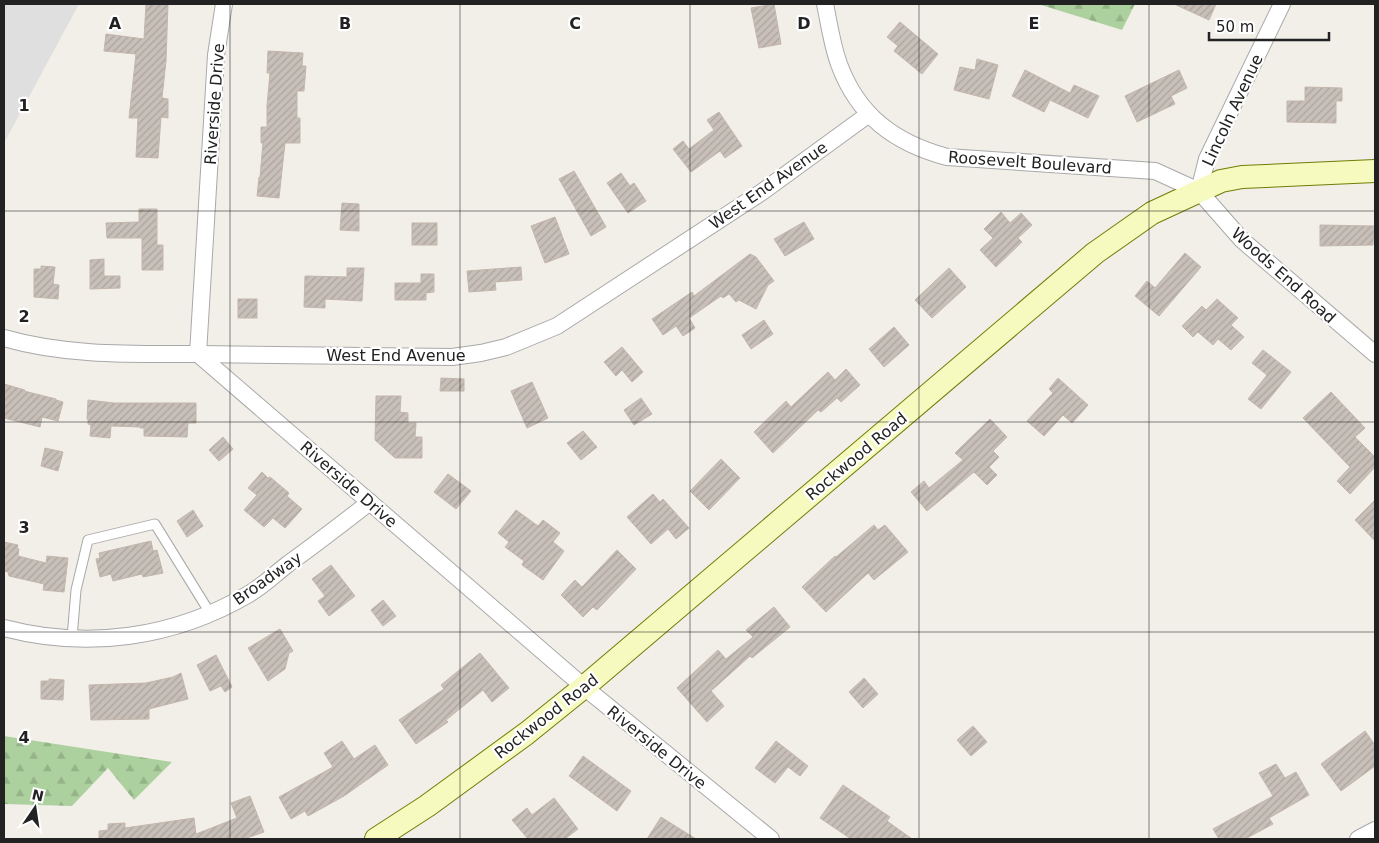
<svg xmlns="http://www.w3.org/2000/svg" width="1379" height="843" font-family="'DejaVu Sans',sans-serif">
<defs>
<pattern id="forest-firs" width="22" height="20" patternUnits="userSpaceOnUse" patternTransform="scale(1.25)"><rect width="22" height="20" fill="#add19e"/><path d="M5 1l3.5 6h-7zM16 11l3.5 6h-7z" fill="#95b388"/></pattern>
<pattern id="building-hatch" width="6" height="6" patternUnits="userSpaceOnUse" patternTransform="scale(1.25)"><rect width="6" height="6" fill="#c7bfb8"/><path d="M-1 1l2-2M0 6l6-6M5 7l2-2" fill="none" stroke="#aba49e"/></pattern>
</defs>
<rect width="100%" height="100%" fill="#f2efe9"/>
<path fill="#e0dfdf" d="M4 4H79L4 143Z"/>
<g fill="url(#forest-firs)">
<path d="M1038 4H1135L1122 30Z"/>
<path d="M4 736 172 762 134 800 108 768 72 806 4 804Z"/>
</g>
<g fill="url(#building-hatch)" stroke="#c4b6ab">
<path d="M146 4H168L166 61 162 98 168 99V118L161 117 158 158 136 157 138 118H129L136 54 104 51 106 34 144 39Z"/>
<path d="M774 4 781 44 759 48 751 8Z"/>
<path d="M1174 4H1216L1209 20Z"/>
<path d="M900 22 938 54 922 74 894 51 898 46 887 37Z"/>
<path d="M268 51 303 53 302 66H306L304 91H297V118H300V143H285L279 198 257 196 259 177H260L263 143H261V127H267V105L270 73H267Z"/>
<path d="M977 59 998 65 989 99 954 90 960 67 975 70Z"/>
<path d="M1025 70 1070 93 1074 85 1099 96 1088 118 1050 100 1044 112 1012 96Z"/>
<path d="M1179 70 1187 88 1171 96 1175 104 1137 122 1125 96Z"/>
<path d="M1305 87 1342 88V101H1336V123L1287 122V101H1305Z"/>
<path d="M719 112 742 146 725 158 720 151 691 172 673 149 683 141 689 149 714 130 707 120Z"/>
<path d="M574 171 606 227 591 236 559 179Z"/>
<path d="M621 173 630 186 634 183 646 201 628 213 607 183Z"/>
<path d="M342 203 359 204V231L340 230Z"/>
<path d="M139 209H157V245H163V270H142V238H107L106 223 139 222Z"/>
<path d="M1001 212 1010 223 1021 213 1032 225 1018 238 1022 242 996 267 980 250 993 238 984 229Z"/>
<path d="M555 217 569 254 545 263 531 226Z"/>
<path d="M804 222 814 239 785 256 774 239Z"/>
<rect x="412" y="223" width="25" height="22"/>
<path d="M1320 225 1374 226 1373 245 1320 246Z"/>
<path d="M1185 253 1201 267 1159 316 1135 296 1147 281 1155 288Z"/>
<path d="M750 254 756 257 774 281 768 285 756 309 739 300 736 302 729 294 723 298 721 296 689 318 695 328 683 336 676 326 663 335 652 319 692 292 694 296Z"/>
<path d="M104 259V276H120V288L90 289V260Z"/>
<path d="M41 266 55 267 53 284 59 285 58 299 34 297V269H41Z"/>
<path d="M521 267 522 280 495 282 496 290 469 292 467 271Z"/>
<path d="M347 268H364L362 301 325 299V308L304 307 305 276 347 277Z"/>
<path d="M949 268 966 287 932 318 915 300Z"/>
<path d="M421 274H434V292L426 293V300H395V283H421Z"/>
<rect x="238" y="299" width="19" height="19"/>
<path d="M1217 299 1238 318 1231 325 1244 337 1231 350 1218 339 1213 345 1198 332 1193 337 1182 326 1202 306 1206 310Z"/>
<path d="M764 320 773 334 751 349 742 335Z"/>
<path d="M894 327 909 345 884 367 869 349Z"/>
<path d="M622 347 643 372 632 382 622 370 616 376 604 362Z"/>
<path d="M1263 350 1291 372 1261 409 1248 399 1267 375 1252 363Z"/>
<path d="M846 369 860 385 841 402 837 398 821 412 818 410 773 453 754 432 786 401 791 407 828 372 835 380Z"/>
<path d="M441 378 464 379V391H440Z"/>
<path d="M1058 378 1088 405 1072 423 1063 415 1044 436 1027 421 1053 393 1049 389Z"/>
<path d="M532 382 548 418 527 428 511 391Z"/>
<path d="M4 384 25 390 24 391 56 399V400L63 402 58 421 42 417 40 427 4 418Z"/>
<path d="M1331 392 1365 428 1355 437 1375 457V467L1350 494 1337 481 1350 467 1303 418Z"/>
<path d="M376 396H401L400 412 408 413V423H416L415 437H422V458H395L375 440Z"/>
<path d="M641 398 652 414 634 425 624 410Z"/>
<path d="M88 400 114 403H196V423H188L187 437 144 436V428H140V427L111 426 110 438 90 436 91 425 88 424V419H87Z"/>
<path d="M990 419 1007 437 993 451 999 457 989 467 997 475 987 485 974 472 927 511 911 492 924 481 929 488 963 460 955 453Z"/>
<path d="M583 431 597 447 581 460 567 443Z"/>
<path d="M223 437 233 449 219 461 209 450Z"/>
<path d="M45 448 63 452 58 471 41 466Z"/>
<path d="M721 459 740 478 709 510 690 491Z"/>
<path d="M262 472 268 478 270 477 289 493 287 496 302 509 285 528 273 518 264 527 244 510 257 495 248 488Z"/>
<path d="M448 474 471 491 456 509 434 492Z"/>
<path d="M653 494 660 502 663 499 689 528 676 539 668 529 651 544 627 517Z"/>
<path d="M1375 500V541L1355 520Z"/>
<path d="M193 510 203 526 187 537 177 521Z"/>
<path d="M516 510 538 526 543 520 560 533 553 542 564 551 543 580 522 565 524 561 505 547 509 542 498 533Z"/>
<path d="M874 525 878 530 885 525 908 552 874 580 868 573 826 612 802 587 835 556 836 557Z"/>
<path d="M151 541 153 551 157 550 163 573 143 577 142 574 113 581 111 574 100 577 96 559 100 558 99 553Z"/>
<path d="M4 542 18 545 17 548 19 549 18 556 46 563 47 556 68 558 64 592 43 590 44 584 9 576 8 572 4 571Z"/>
<path d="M617 550 636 569 597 610 593 607 583 617 561 595 575 580 582 587Z"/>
<path d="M331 565 355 596 329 616 318 601 325 596 312 579Z"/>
<path d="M383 600 396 616 383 626 371 610Z"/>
<path d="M774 607 790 627 752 658 750 656 711 691 724 706 707 722 677 688 718 650 726 659 753 637 746 630Z"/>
<path d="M280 629 293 651 289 653 285 669 268 681 248 648Z"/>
<path d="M480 653 509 688 492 702 483 690 446 720 448 722 416 744 399 720 444 689 441 685Z"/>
<path d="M216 655 232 687 225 692 221 686 210 691 197 665Z"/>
<path d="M181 673 188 699 149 709V719L91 720 89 685 146 683 173 677Z"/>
<path d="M864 678 878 694 863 708 849 692Z"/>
<path d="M49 679 64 680 63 700 41 699V681H49Z"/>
<path d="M973 726 987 742 971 756 957 740Z"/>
<path d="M1365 731 1375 745V766L1341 791 1321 764Z"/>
<path d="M342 741 354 759 375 745 388 765 344 796 308 816 305 811 291 819 279 797 333 767 324 753Z"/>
<path d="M776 741 808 766 800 776 788 767 775 783 755 768Z"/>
<path d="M583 756 631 791 617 811 569 776Z"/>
<path d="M1276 764 1285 778 1296 772 1309 795 1269 818 1273 824 1245 839H1219L1213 829 1273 796 1259 773Z"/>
<path d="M843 785 890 817 887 821 912 839H851L820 818Z"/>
<path d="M250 796 264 832 244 839H99V831L108 830V824L125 823V828L194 818 196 834 237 818 231 803Z"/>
<path d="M554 798 578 829 565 839H528L512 820 527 808 532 815Z"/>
<path d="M661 817 696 839H647Z"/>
</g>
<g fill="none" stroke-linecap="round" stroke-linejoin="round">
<defs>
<path id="lane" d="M72 638 76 590 88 540 155 524 210 613"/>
<g id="street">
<path d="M224 4 216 55 198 354 584 687 771 839"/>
<path d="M825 4C829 23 832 45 839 64 858 116 895 143 947 157L1155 171 1199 191 1242 240 1375 354"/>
<path d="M1199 191 1207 159 1282 4"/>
<path d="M4 338C66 356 132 354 197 354 282 355 367 356 452 357L481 353 506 347 557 326 762 192 869 114"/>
<path d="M4 628C88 650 174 638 249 594 263 586 275 574 288 564 316 544 343 523 370 502"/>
<path d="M1358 839 1375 830"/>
</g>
<path id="secondary" d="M376 839 427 806 527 733 584 687 1095 253 1152 213 1221 181 1242 177 1375 171"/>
</defs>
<use href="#lane" stroke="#a9a9a9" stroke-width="11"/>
<use href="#street" stroke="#a9a9a9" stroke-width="18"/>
<use href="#secondary" stroke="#707d05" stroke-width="24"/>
<use href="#lane" stroke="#fff" stroke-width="9"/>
<use href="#street" stroke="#fff" stroke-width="16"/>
<use href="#secondary" stroke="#f7fabf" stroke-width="22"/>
</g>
<path fill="none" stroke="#222" stroke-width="1" stroke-opacity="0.55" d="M230 4V839M460 4V839M690 4V839M919 4V839M1149 4V839M4 211H1375M4 422H1375M4 632H1375"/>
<g text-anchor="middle" stroke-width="4.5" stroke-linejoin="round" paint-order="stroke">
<g font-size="16" fill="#222" stroke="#fff">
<text transform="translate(214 104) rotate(-86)" y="6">Riverside Drive</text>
<text transform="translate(1232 110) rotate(-65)" y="6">Lincoln Avenue</text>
<text transform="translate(1030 162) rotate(4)" y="6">Roosevelt Boulevard</text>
<text transform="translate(768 185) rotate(-35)" y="6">West End Avenue</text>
<text transform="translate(1284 275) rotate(42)" y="6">Woods End Road</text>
<text x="396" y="361">West End Avenue</text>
<text transform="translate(856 456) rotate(-40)" y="6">Rockwood Road</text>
<text transform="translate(349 484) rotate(41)" y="6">Riverside Drive</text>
<text transform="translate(267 578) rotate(-35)" y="6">Broadway</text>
<text transform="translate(546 716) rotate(-38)" y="6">Rockwood Road</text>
<text transform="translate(657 747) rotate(39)" y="6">Riverside Drive</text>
</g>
</g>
<g font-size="16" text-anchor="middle" font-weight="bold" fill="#222" stroke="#fff" stroke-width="4.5" stroke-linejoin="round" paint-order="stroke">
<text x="115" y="29">A</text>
<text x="345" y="29">B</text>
<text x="575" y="29">C</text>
<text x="804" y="29">D</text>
<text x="1034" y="29">E</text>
<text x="24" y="111">1</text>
<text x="24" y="322">2</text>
<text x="24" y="533">3</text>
<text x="24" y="743">4</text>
</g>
<rect width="1379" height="843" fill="none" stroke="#222222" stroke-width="10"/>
<g transform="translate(35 808) rotate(13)" stroke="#ffffff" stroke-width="4" paint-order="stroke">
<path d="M0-4L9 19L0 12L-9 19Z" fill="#222222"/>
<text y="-8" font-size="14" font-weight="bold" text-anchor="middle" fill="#222222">N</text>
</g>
<path d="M1209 32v8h120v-8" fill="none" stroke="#222222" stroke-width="2.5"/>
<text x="1216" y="32" font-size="15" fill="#222222" stroke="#ffffff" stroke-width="4" paint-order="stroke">50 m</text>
</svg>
